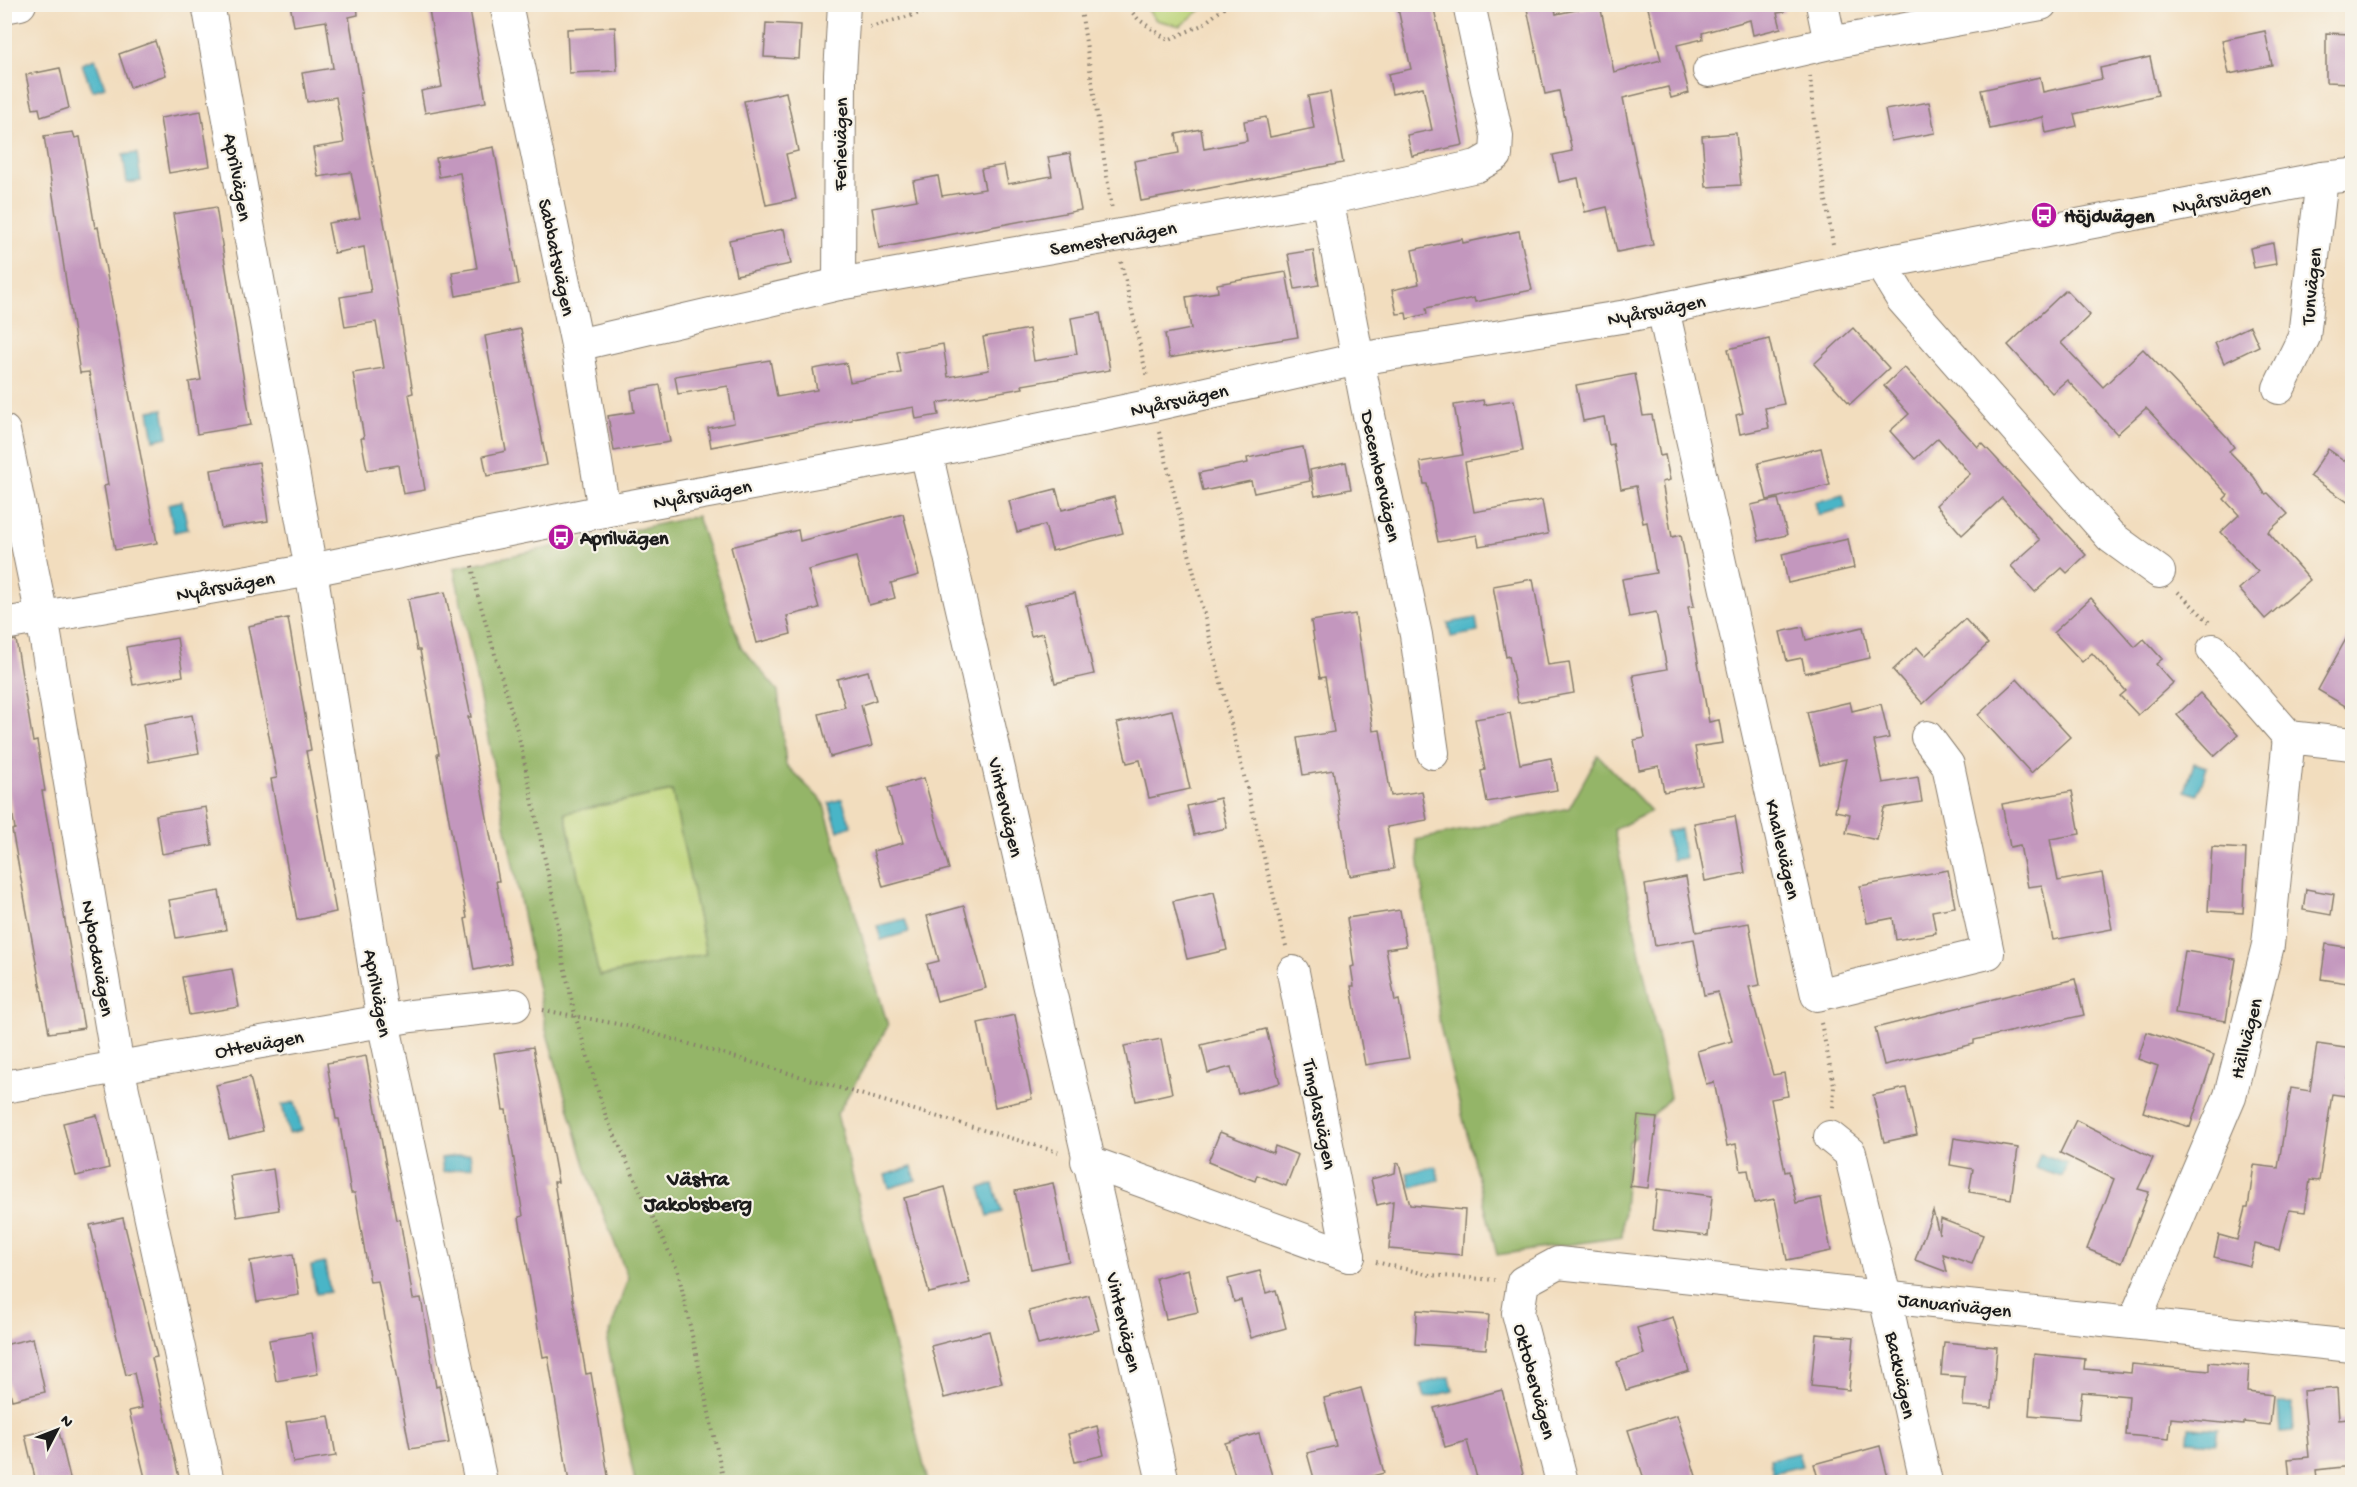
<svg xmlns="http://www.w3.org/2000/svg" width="2357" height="1487" font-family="'Gochi Hand',sans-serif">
<rect width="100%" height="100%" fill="#f7f3e8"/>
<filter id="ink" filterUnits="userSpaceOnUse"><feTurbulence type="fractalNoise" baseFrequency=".0167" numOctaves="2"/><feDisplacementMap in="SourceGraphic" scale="12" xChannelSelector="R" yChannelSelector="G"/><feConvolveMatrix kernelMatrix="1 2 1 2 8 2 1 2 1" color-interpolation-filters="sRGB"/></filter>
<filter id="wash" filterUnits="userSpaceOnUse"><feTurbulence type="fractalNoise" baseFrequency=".008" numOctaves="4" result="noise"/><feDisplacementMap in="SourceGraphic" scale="24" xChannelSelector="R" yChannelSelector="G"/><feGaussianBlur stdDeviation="1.35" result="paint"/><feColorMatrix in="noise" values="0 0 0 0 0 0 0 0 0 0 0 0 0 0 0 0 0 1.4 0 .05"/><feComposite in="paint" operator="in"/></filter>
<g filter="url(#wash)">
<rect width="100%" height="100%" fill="#f2ddbe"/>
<g fill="#bbd378" stroke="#6c784a" stroke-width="1.5">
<path d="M1144 5H1207L1180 26 1156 20Z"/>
<path d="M673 791 706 954 598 976 565 813Z"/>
</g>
<g fill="#94b568" stroke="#586842" stroke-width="1.5" fill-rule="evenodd">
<path d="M697 516 741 647 778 691 786 765 823 802 888 1026 837 1114 928 1482H635L607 1341 628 1278 587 1172 546 1030 454 568ZM672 791 706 954 599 976 565 813Z"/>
<path d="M1598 755 1651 811 1614 830 1670 1097 1629 1143 1622 1237 1497 1255 1440 1026 1416 840 1569 808Z"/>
</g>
<g fill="#4ab5c7" stroke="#336872" stroke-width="1.5">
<path d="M95 59 105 87 92 91 82 64Z"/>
<path d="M137 153 141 181 127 183 123 155Z"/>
<path d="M163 409 168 437 154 440 149 411Z"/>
<path d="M1843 495 1846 508 1818 515 1815 502Z"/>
<path d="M182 501 188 529 174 532 168 504Z"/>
<path d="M1476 618 1478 632 1451 637 1448 623Z"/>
<path d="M2194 763 2207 767 2198 795 2185 791Z"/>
<path d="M842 799 851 826 838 831 829 803Z"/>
<path d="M1680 829 1685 858 1672 860 1666 832Z"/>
<path d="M905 919 909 932 881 940 877 926Z"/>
<path d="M295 1102 302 1130 289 1133 282 1105Z"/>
<path d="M470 1154 472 1167 443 1172 441 1158Z"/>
<path d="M2040 1154 2067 1163 2062 1177 2035 1168Z"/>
<path d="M1436 1166 1439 1180 1411 1187 1407 1173Z"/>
<path d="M912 1167 916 1180 889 1188 885 1175Z"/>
<path d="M993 1184 1002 1212 988 1216 980 1188Z"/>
<path d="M325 1263 330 1292 316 1294 311 1266Z"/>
<path d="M1450 1377 1453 1391 1425 1398 1421 1384Z"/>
<path d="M2278 1403H2292L2294 1431 2280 1432Z"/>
<path d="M2189 1427 2218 1429 2216 1443 2188 1441Z"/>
<path d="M1798 1453 1802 1466 1773 1473 1770 1459Z"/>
</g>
<g id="blocks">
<g fill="#c397be">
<path d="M290 4H357L358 15 349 17 362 93H360L388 243 413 393 409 394 425 490 403 494 398 465 367 470 361 438H364L353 373 384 368 376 322 345 327 340 297 371 292 364 247 334 253 328 223 360 218 351 172 318 177 313 148 344 143 336 97 307 102 302 73 333 68 326 21 294 26Z"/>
<path d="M428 4H469L486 102 425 113 421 91 442 87Z"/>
<path d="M1397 4H1433L1463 145 1412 156 1407 135 1432 130 1423 87 1392 94 1388 74 1411 69Z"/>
<path d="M1526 4H1554L1556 14 1600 5 1614 72 1661 60 1647 4H1783L1784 12 1777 13 1781 28 1753 35 1750 20 1702 33 1703 39 1677 45 1689 93 1671 98 1668 87 1623 98 1653 245 1617 252 1607 207 1585 212 1578 178 1559 182 1553 155 1572 151 1559 91 1545 94Z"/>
<path d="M766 23 801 25 799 59 764 57Z"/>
<path d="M615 27 617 71 569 73 567 29Z"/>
<path d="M2265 31 2272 65 2229 74 2222 40Z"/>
<path d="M2326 33 2352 34V83L2326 82Z"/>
<path d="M155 41 166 75 130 87 119 54Z"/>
<path d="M2150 57 2158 95 2074 114 2077 126 2046 133 2043 117 1990 129 1981 90 2040 77 2043 92 2102 79 2100 68Z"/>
<path d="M60 68 69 108 41 117 39 108 33 109 26 75Z"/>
<path d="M786 92 798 151 786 154 796 199 766 205 744 101Z"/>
<path d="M1330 92 1343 163 1141 201 1134 161 1179 153 1176 134 1201 129 1204 149 1247 141 1244 121 1266 117 1270 137 1314 128 1308 96Z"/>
<path d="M1929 102 1935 133 1891 141 1885 110Z"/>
<path d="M201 111 210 166 169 173 160 118Z"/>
<path d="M73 132 75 138 80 137 95 228 98 227 157 543 115 550 104 486 108 485 89 372 80 373 44 136Z"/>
<path d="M1736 133 1741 185 1706 187 1702 136Z"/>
<path d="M494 147 519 284 456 296 452 272 477 268 460 173 439 177 436 158Z"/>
<path d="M1070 153 1081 210 879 248 872 208 917 200 913 181 938 176 942 196 985 189 981 169 1004 165 1008 184 1052 176 1048 157Z"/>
<path d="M216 207 251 425 197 434 189 382 201 380 173 214Z"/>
<path d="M784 229 791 264 736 275 729 240Z"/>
<path d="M1519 231 1532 290 1475 302 1474 298 1426 308 1427 314 1407 319 1406 313 1397 314 1392 290 1419 284 1412 250 1462 239 1463 243Z"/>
<path d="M2273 243 2276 264 2254 268 2250 248Z"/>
<path d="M1313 250 1319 285 1295 289 1288 254Z"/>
<path d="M1286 272 1298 337 1169 358 1165 334 1191 329 1186 297 1218 292 1217 284Z"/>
<path d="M2066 290 2090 315 2061 343 2103 387 2143 349 2227 437 2234 447 2229 451 2254 477 2265 494 2268 493 2288 514 2268 532 2310 580 2265 619 2239 589 2258 572 2221 532 2239 515 2224 499 2228 495 2146 408 2117 434 2067 380 2052 393 2008 345Z"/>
<path d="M1100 313 1110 370 1022 385 1023 388 937 403 939 415 916 419 914 407 852 418V420L711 447 708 428 734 423 728 386 678 394 675 376 770 360 777 397 817 390 813 369 846 363 850 382 901 373 897 352 943 344 948 377 989 370 983 337 1029 329 1034 361 1077 354 1071 318Z"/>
<path d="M2250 326 2259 346 2224 363 2215 343Z"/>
<path d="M1853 328 1889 368 1850 404 1814 364Z"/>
<path d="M521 329 547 465 487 476 483 456 506 451 485 336Z"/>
<path d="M1769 339 1784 404 1765 408 1769 428 1740 434 1736 415 1743 413 1728 349Z"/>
<path d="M1904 367 1978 447 1982 443 2086 555 2067 573 2062 568 2035 592 2011 566 2040 540 2002 498 1962 535 1936 505 1970 474 1938 438 1915 459 1890 431 1909 414 1884 386Z"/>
<path d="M1635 374 1643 416 1652 415 1660 456 1665 455 1670 480 1662 482 1672 537 1681 535 1694 606 1688 607 1709 722 1719 720 1723 743 1695 747 1702 785 1664 792 1659 766 1639 770 1634 740 1645 738 1633 675 1667 669 1656 612 1629 617 1622 579 1656 573 1647 522 1643 523 1636 486 1621 489 1613 444 1609 445 1604 417 1583 421 1576 385Z"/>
<path d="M660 385 670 442 614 451 608 416 634 412 631 390Z"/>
<path d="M1483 400 1484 405 1514 400 1523 451 1465 462 1474 512 1542 500 1548 534 1479 546 1477 535 1438 542 1427 484H1424L1420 462 1463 455 1454 405Z"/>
<path d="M1303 447 1310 481 1254 493 1251 481 1203 491 1199 473 1248 463 1247 458Z"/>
<path d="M1821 448 1830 485 1767 500 1758 463Z"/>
<path d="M2328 449 2352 466V505L2310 476Z"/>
<path d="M259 462 268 521 221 528 211 470Z"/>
<path d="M1346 462 1351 489 1315 496 1310 470Z"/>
<path d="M1056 489 1062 510 1114 497 1123 533 1052 551 1045 525 1017 532 1009 501Z"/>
<path d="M1778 499 1787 535 1759 541 1751 505Z"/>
<path d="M903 514 919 575 891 583 895 598 869 605 856 557 808 570 819 608 787 616 791 634 757 643 731 547 798 530 800 541Z"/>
<path d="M1848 539 1854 568 1788 583 1782 554Z"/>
<path d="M1533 579 1548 665 1569 662 1574 693 1518 703 1509 656 1506 657 1493 586Z"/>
<path d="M445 592 471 717H468L499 881H496L511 963 474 970 465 919 467 918 437 754H439L420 650H417L408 599Z"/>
<path d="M1075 593 1094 674 1055 683 1043 633 1031 636 1024 605Z"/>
<path d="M2091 598 2135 647 2144 639 2162 659 2156 664 2173 683 2138 715 2120 696 2126 691 2092 653 2082 662 2054 632Z"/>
<path d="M1355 614 1373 731 1380 730 1391 796 1422 791 1427 820 1387 827 1394 869 1350 876 1333 770 1303 775 1297 738 1334 732 1325 677 1320 678 1311 621Z"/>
<path d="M288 618 311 750 306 751 336 912 297 920 271 779 277 778 248 626Z"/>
<path d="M1965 619 1988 644 1923 704 1893 670 1917 647 1925 656Z"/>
<path d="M1803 627 1806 640 1863 627 1870 658 1805 673 1802 658 1787 661 1780 632Z"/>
<path d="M2352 628V710L2318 690Z"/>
<path d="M177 638 183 676 133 685 126 647Z"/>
<path d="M16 640 33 742 37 741 45 791H42L84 1028 49 1033 12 830 15 829 4 763V642Z"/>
<path d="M868 671 876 700 861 705 872 746 830 757 819 714 845 707 837 679Z"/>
<path d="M2017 679 2070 737 2031 773 1978 715Z"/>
<path d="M2200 693 2238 735 2215 756 2177 715Z"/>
<path d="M1850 702 1852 711 1881 704 1889 738 1874 741 1883 783 1918 777 1922 802 1884 808 1877 840 1846 833 1850 814 1835 811 1846 759 1820 765 1807 712Z"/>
<path d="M1172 710 1190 789 1149 798 1140 760 1127 763 1117 723Z"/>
<path d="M1510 713 1520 764 1551 758 1557 790 1487 802 1481 771 1485 770 1475 719Z"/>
<path d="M192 715 199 753 149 762 143 724Z"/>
<path d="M924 778 949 869 883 887 873 851 903 843 888 788Z"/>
<path d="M2072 791 2080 834 2050 839 2058 881 2102 873 2112 929 2053 940 2042 885 2028 887 2020 845 2010 847 2002 804Z"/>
<path d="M1220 798 1227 828 1194 835 1187 806Z"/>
<path d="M206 807 212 845 162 854 156 815Z"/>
<path d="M1735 816 1745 873 1705 881 1694 823Z"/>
<path d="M2212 847 2246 849 2243 913 2208 911Z"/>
<path d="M1948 870 1955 907 1932 911 1936 933 1896 940 1893 918 1867 923 1860 886Z"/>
<path d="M1686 877 1696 932 1749 923 1760 985 1749 987 1773 1075 1784 1073 1788 1096 1771 1099 1785 1172 1789 1171 1796 1203 1821 1198 1831 1251 1787 1260 1775 1199 1754 1203 1748 1170 1741 1171 1736 1144 1727 1146 1714 1082 1706 1084 1697 1051 1732 1041 1718 992 1704 995 1694 939 1655 946 1645 885Z"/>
<path d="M2306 889 2334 894 2331 915 2303 910Z"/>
<path d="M219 891 226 930 176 938 169 900Z"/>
<path d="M1214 892 1227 950 1187 959 1173 901Z"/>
<path d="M964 906 986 988 937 1001 927 964 939 961 927 916Z"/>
<path d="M1400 910 1406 946 1386 949 1395 1001 1399 1000 1409 1058 1365 1065 1351 986H1354L1351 967 1354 966 1347 918Z"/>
<path d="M2326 944 2352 948V971H2349L2347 983 2321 979Z"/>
<path d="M2185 951 2236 959 2226 1021 2175 1013Z"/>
<path d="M232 969 239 1007 189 1015 182 977Z"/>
<path d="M2075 979 2084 1015 1974 1040V1044L1884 1065 1875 1028Z"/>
<path d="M1015 1015 1032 1099 995 1107 978 1023Z"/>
<path d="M1266 1029 1280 1083 1238 1094 1231 1067 1208 1073 1201 1045Z"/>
<path d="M2147 1032 2214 1055 2190 1127 2143 1112 2158 1066 2138 1059Z"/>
<path d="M1161 1039 1172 1093 1136 1101 1124 1046Z"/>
<path d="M2317 1044 2352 1049V1053L2346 1096 2332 1094 2319 1181 2310 1180 2305 1212 2289 1210 2279 1250 2255 1244 2250 1266 2214 1257 2219 1235 2237 1240 2245 1208H2248L2254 1165 2278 1168 2291 1088 2310 1091Z"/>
<path d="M533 1047 558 1182H554L572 1294 586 1374 591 1373 609 1482H569L548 1356 543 1357 519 1217 523 1216 506 1110H503L494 1053Z"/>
<path d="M366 1056 396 1220 400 1219 413 1299 421 1298 436 1387 439 1386 449 1443 410 1449 378 1281 370 1282 355 1193H351L339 1119H336L327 1063Z"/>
<path d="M250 1077 263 1131 229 1139 216 1085Z"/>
<path d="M1906 1088 1917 1135 1884 1142 1873 1095Z"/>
<path d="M97 1115 109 1168 76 1176 63 1123Z"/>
<path d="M1638 1116 1657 1118 1648 1188 1630 1186Z"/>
<path d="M2076 1120 2153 1158 2138 1189 2149 1192 2122 1263 2087 1249 2114 1179 2060 1153Z"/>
<path d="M1220 1132 1273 1153 1275 1146 1298 1155 1286 1186 1257 1175 1255 1181 1208 1162Z"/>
<path d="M1954 1138 2018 1148 2011 1199 1969 1192 1973 1169 1950 1165Z"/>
<path d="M1399 1163 1410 1205 1465 1210 1462 1255 1389 1249 1393 1201 1377 1205 1371 1179 1395 1173 1396 1164Z"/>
<path d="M273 1169 279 1210 237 1217 230 1176Z"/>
<path d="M1053 1183 1069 1261 1031 1269 1015 1191Z"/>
<path d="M945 1187 970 1283 929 1293 904 1198Z"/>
<path d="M1657 1189 1712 1196 1708 1236 1653 1230Z"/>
<path d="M1933 1211 1939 1234 1941 1219 1983 1235 1972 1264 1943 1254 1947 1272 1915 1260Z"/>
<path d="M123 1218 157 1357 152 1358 180 1482H146L129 1411 142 1408 134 1373 126 1375 90 1225Z"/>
<path d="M293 1254 299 1295 257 1302 250 1261Z"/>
<path d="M1188 1269 1198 1312 1166 1319 1156 1278Z"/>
<path d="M1260 1271 1266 1293 1276 1290 1286 1328 1251 1338 1241 1300 1234 1302 1228 1279Z"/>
<path d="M1089 1295 1099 1330 1038 1345 1029 1311Z"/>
<path d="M1417 1310 1489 1315 1486 1349 1415 1344Z"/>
<path d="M1673 1317 1689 1371 1626 1390 1617 1362 1644 1354 1637 1328Z"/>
<path d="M989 1331 1002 1383 944 1398 931 1346Z"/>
<path d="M311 1333 318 1374 276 1381 269 1340Z"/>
<path d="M1816 1334 1854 1337 1849 1390 1811 1386Z"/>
<path d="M33 1338 45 1392 12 1400 4 1368V1345Z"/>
<path d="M1944 1342 1997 1347 1992 1408 1963 1406 1965 1377 1941 1375Z"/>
<path d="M2034 1354 2085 1359 2084 1369 2131 1373 2132 1364 2209 1371V1362L2249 1366 2247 1392 2273 1395 2270 1425 2244 1422V1425L2171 1418 2169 1439 2126 1435 2129 1396 2082 1392 2079 1419 2029 1415Z"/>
<path d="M1361 1388 1384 1473 1350 1482H1315L1307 1453 1336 1446 1324 1398Z"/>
<path d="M2337 1388 2339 1420 2348 1419 2352 1466 2316 1470 2317 1478 2290 1480 2288 1459 2309 1457 2303 1391Z"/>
<path d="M1502 1390 1525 1482H1478L1467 1441 1445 1447 1434 1408Z"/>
<path d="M1677 1415 1696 1476 1676 1482H1645L1628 1430Z"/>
<path d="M329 1416 336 1456 293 1463 286 1422Z"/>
<path d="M1097 1426 1104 1455 1075 1462 1068 1434Z"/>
<path d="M58 1428 71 1482H36L25 1435Z"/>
<path d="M1259 1433 1274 1482H1237L1225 1443Z"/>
<path d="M1880 1446 1889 1482H1819L1814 1464Z"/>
</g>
</g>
</g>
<g filter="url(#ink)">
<use href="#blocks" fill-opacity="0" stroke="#877c6d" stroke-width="1.5"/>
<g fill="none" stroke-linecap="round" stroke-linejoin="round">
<defs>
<g id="minor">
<path d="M208 4 311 570 383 1021 481 1482"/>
<path d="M506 4 577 345 604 511"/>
<path d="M1822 4 1830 43"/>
<path d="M4 7 20 4"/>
<path d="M1709 71 1830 43 2041 4"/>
<path d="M1327 199 1367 406 1416 635 1433 753"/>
<path d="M1880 263 1902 299 2111 537 2159 572"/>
<path d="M839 284 840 74 844 4"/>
<path d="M1663 309 1817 995 1988 953 1948 765 1927 737"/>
<path d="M577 345 839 284 1327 199 1477 166 1496 155 1497 136 1469 4"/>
<path d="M2279 388 2304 337 2322 178"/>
<path d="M4 431 42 617 118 1067 208 1482"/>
<path d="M926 452 1163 1482"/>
<path d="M4 624 311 570 604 511 926 452 1153 405 1358 359 1627 316 1880 263 2322 178 2352 175"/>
<path d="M2213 650 2289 737"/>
<path d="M1293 972 1349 1256"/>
<path d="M4 1087 411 1016 515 1005"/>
<path d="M1830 1137 1850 1153 1885 1297 1926 1482"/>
<path d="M1087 1161 1349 1256"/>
<path d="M2134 1322 2230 1096 2268 945 2289 737 2352 744"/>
<path d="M1562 1482 1518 1313 1523 1282 1558 1263 2352 1346"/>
</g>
</defs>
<use href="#minor" stroke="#877c6d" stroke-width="34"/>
<g stroke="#877c6d" stroke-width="4" stroke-dasharray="1.5 4.5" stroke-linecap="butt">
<path d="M1080 4 1112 210"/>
<path d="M1125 4 1138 19 1168 40 1202 25 1229 4"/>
<path d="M870 27 953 4"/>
<path d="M1810 76 1815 132 1833 244"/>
<path d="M1121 262 1147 377"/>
<path d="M1159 432 1286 946"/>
<path d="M472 566 478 596 519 737 555 907 563 961 575 1015 606 1117 678 1271 724 1482"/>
<path d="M2178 592 2209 622"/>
<path d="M543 1010 628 1026 1058 1152"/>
<path d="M1821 1023 1834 1085 1833 1110"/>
<path d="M1376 1262 1430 1275 1495 1280"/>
</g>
<use href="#minor" stroke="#fff" stroke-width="32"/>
</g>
</g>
<defs>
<symbol id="bus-disc" viewBox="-11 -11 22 22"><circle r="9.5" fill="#b5179e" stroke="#f7f3e8"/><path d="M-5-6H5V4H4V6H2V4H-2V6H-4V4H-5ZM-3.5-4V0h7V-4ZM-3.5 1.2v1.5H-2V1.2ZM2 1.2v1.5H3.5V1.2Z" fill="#fff"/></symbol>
</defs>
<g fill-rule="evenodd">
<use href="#bus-disc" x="2029" y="200" width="30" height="30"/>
<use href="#bus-disc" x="546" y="522" width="30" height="30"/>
</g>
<g text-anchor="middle" stroke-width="4.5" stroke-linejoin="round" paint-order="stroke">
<g font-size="20" fill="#1c1c1c" stroke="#f7f3e8">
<text transform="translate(839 144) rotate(-89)" y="7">Ferievägen</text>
<text transform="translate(239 177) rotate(80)" y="7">Aprilvägen</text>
<text transform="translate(2221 197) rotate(-11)" y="7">Nyårsvägen</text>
<text transform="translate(1113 237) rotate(-10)" y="7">Semestervägen</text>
<text transform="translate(558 257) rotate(78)" y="7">Sabbatsvägen</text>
<text transform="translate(2310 286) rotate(-84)" y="7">Tunvägen</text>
<text transform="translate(1656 309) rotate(-11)" y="7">Nyårsvägen</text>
<text transform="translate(1179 399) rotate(-12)" y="7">Nyårsvägen</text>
<text transform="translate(1382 476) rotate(78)" y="7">Decembervägen</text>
<text transform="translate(702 493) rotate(-10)" y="7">Nyårsvägen</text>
<text transform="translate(225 585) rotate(-10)" y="7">Nyårsvägen</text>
<text transform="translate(1007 807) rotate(77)" y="7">Vintervägen</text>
<text transform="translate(1784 849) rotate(77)" y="7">Knallevägen</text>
<text transform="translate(99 958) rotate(80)" y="7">Nybodavägen</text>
<text transform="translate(379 993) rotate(80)" y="7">Aprilvägen</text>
<text transform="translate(2245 1038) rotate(-76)" y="7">Hällvägen</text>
<text transform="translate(259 1043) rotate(-10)" y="7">Ottevägen</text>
<text transform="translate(1321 1114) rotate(79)" y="7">Timglasvägen</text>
<text transform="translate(1955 1304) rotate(6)" y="7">Januarivägen</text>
<text transform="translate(1125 1322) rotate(77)" y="7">Vintervägen</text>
<text transform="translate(1902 1375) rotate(78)" y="7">Backvägen</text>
<text transform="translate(1536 1381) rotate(75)" y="7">Oktobervägen</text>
</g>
<g font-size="20" font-weight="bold" fill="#1c1c1c" stroke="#f7f3e8" text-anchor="start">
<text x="2064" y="222">Höjdvägen</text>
<text x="580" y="544">Aprilvägen</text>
</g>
<g font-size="22" font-weight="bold" fill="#1c1c1c" stroke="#f7f3e8">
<text x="698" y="1185">Västra<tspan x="698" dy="25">Jakobsberg</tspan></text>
</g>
</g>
<rect width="2357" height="1487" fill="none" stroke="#f7f3e8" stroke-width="24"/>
<g transform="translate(57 1430) rotate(48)" stroke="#f7f3e8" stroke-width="4.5" paint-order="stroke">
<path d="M0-4.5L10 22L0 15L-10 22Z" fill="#1c1c1c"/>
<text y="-9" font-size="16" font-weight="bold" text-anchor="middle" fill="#1c1c1c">N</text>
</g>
</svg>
